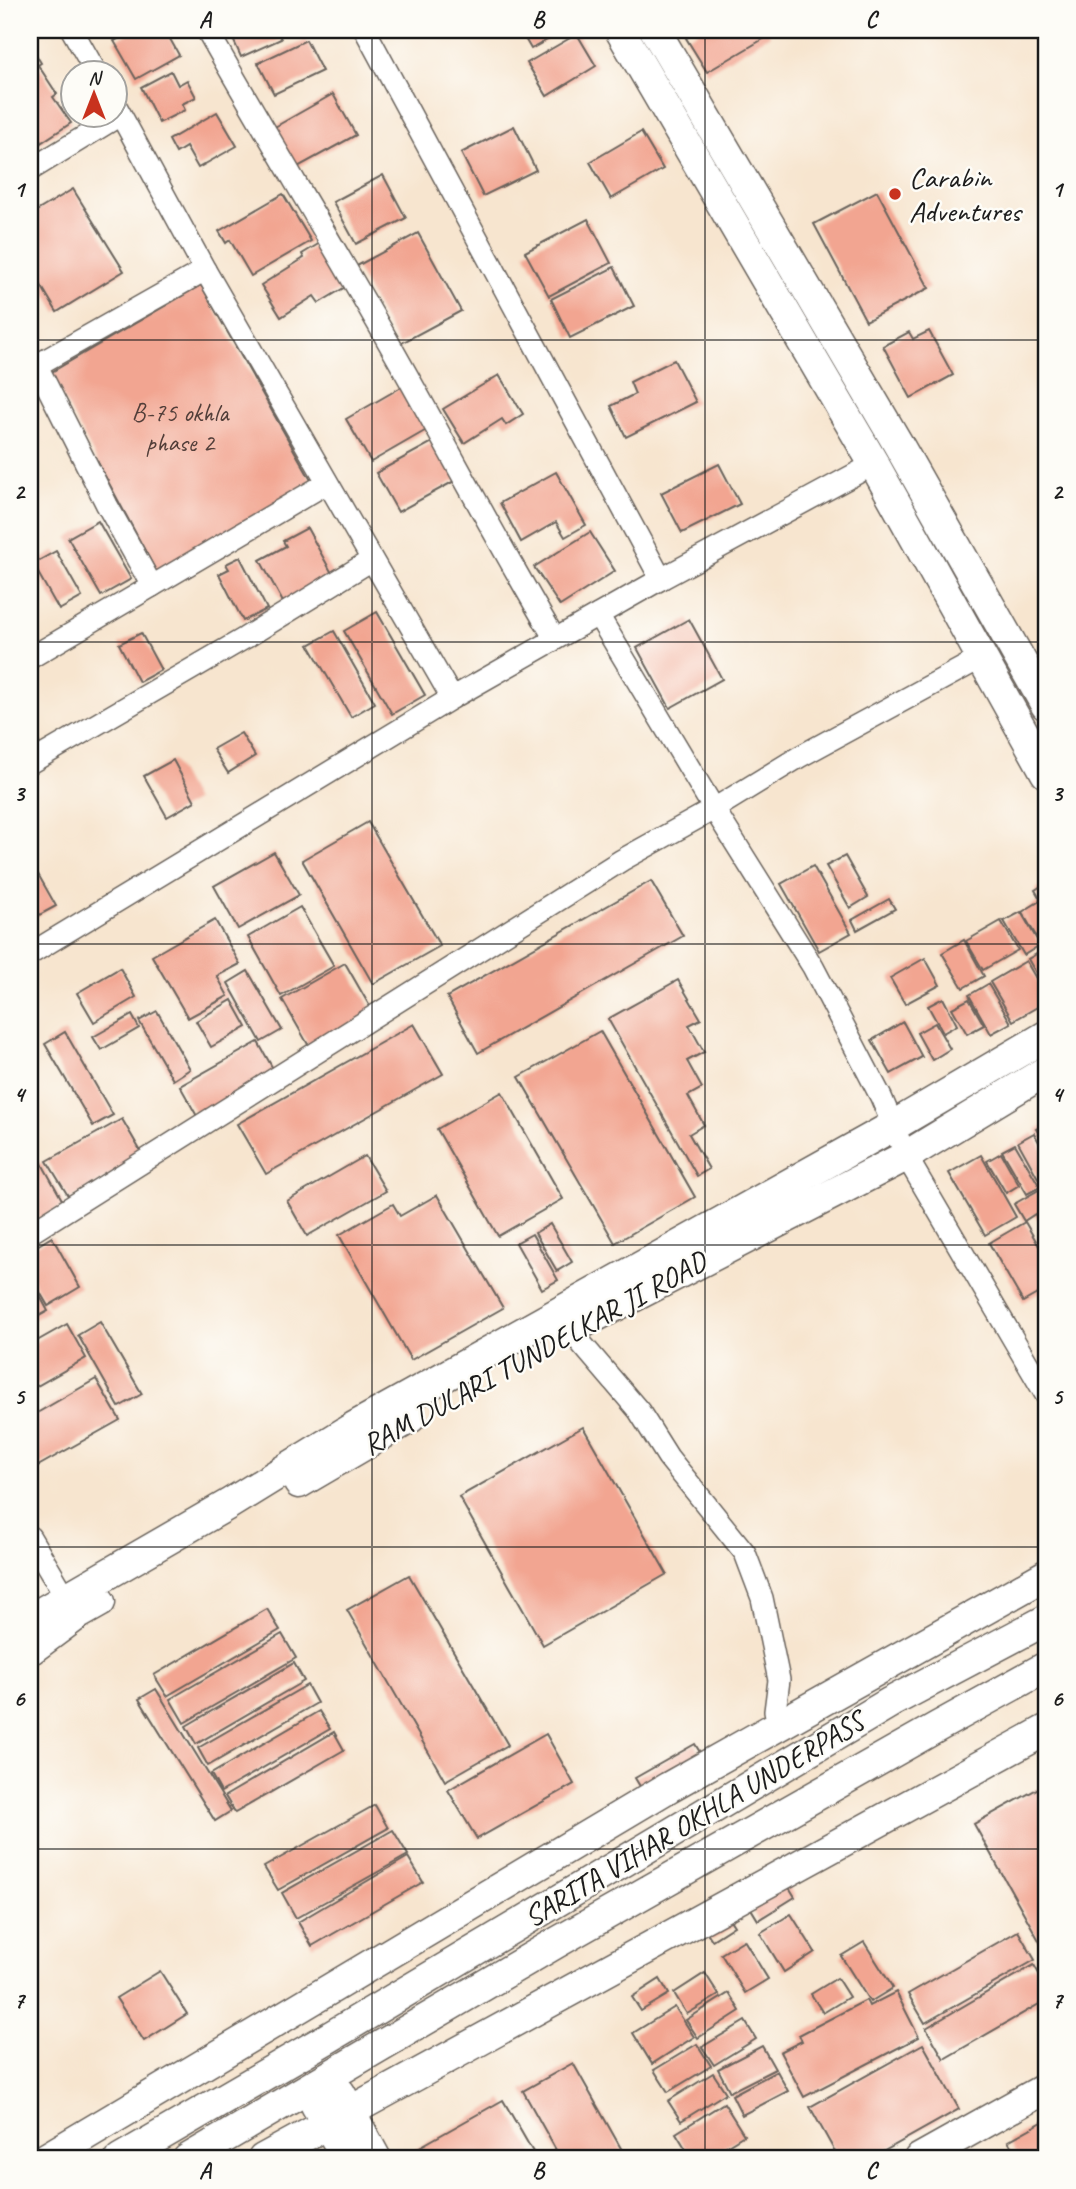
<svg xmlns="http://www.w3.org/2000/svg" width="1076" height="2189" font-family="Caveat,sans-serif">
<rect width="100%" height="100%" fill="#fdfcf7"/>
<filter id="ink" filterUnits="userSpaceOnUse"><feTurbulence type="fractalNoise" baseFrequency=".0143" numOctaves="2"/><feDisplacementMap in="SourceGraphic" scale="14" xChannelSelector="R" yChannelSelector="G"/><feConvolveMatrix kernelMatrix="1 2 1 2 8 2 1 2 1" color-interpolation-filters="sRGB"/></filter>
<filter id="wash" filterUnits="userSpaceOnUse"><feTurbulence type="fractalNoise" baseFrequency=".00686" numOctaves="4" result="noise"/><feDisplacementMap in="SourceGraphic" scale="28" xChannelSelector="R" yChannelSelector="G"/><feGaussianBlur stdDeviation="1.57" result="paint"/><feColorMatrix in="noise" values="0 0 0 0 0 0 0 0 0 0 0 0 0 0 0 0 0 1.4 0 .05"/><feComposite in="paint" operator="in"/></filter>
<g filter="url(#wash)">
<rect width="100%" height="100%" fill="#f7e5cf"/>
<g id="blocks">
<g fill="#f2a591">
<path d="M135 30H165L179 55 136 79 114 41Z"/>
<path d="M229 30H277L281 39 241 57Z"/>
<path d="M520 30H565L531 49Z"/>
<path d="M700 30H767L770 35 707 72 686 38Z"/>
<path d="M577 34 596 66 547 96 527 63Z"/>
<path d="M306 40 322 71 274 94 258 63Z"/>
<path d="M30 45 41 63 38 65 57 94 53 97 71 123 39 144 30 130Z"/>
<path d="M171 71 178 85 187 80 196 97 182 104 185 110 159 123 141 87Z"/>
<path d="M333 94 356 135 296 168 273 128Z"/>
<path d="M217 112 237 146 198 168 186 147 176 153 169 140Z"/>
<path d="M514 126 536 170 483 196 461 153Z"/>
<path d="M641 132 663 169 611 199 590 162Z"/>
<path d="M383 175 406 218 356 244 333 202Z"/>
<path d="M73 189 124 271 57 312 30 267V215Z"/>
<path d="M877 191 929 288 866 321 814 224Z"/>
<path d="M283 194 311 241 251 276 230 240 226 243 219 231Z"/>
<path d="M588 219 611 263 549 296 525 252Z"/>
<path d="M418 233 461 311 398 345 355 267Z"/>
<path d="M320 243 347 286 319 303 314 296 281 317 261 285 304 258 302 254Z"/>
<path d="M614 267 634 306 570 338 551 299Z"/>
<path d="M201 285 312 482 158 575 50 373Z"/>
<path d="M30 298 40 316 30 322Z"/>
<path d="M929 331 953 375 911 398 883 346 909 332 913 339Z"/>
<path d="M674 360 696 402 626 437 611 406 635 394 630 382Z"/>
<path d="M499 375 523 414 506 425 502 419 464 443 443 409Z"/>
<path d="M405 385 430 428 371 462 346 419Z"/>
<path d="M436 440 458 479 398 512 376 473Z"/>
<path d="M719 464 740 504 682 533 661 493Z"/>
<path d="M556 472 586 525 565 537 556 522 521 542 500 503Z"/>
<path d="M98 521 131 579 101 596 68 538Z"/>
<path d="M307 528 334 577 284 604 260 560 286 546 283 541Z"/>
<path d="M590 532 615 571 560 606 534 567Z"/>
<path d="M56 551 82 597 59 610 33 564Z"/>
<path d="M240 557 267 609 243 621 219 574 229 569 226 564Z"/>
<path d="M377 612 425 695 392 714 344 631Z"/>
<path d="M689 619 722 679 670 708 637 648Z"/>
<path d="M334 631 375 703 351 717 309 645Z"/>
<path d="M141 633 161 670 139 682 119 644Z"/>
<path d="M30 728 39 743 30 748Z"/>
<path d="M241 733 255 756 228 773 213 749Z"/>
<path d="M173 760 195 801 167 817 144 776Z"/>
<path d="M368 822 440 946 373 984 302 860Z"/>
<path d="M274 852 299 895 238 929 214 886Z"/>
<path d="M845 856 868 897 850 908 826 866Z"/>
<path d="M30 860 56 906 34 918 30 911Z"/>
<path d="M813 866 851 933 819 951 781 884Z"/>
<path d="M651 881 683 936 478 1053 447 997Z"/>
<path d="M1046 883V909L1035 890Z"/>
<path d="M889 899 895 909 857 930 852 920Z"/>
<path d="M1040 901 1046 912V930L1036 936 1022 912Z"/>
<path d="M300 907 334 966 281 996 248 937Z"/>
<path d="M1021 912 1040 945 1024 955 1004 921Z"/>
<path d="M215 920 240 964 217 976 228 996 188 1018 152 956Z"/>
<path d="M1001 921 1018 950 983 970 966 941Z"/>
<path d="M964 940 984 976 963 988 942 953Z"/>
<path d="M1044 950 1046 954V991L1028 959Z"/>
<path d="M925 958 940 985 905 1004 890 978Z"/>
<path d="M1026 961 1046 996V1002L1013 1021 990 982Z"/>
<path d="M345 963 373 1012 310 1048 282 999Z"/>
<path d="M120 968 136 997 94 1022 77 993Z"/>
<path d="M248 971 282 1030 261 1042 228 983Z"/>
<path d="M678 980 701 1019 689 1025 704 1052 687 1061 702 1088 688 1096 704 1125 689 1134 709 1169 697 1176 608 1019Z"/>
<path d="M988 984 1011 1023 991 1034 969 995Z"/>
<path d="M943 998 957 1025 943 1033 928 1006Z"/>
<path d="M969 999 984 1025 967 1034 952 1008Z"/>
<path d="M232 1000 247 1027 211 1047 196 1021Z"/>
<path d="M157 1011 190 1069 173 1080 139 1021Z"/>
<path d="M132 1015 139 1028 101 1050 93 1037Z"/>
<path d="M903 1022 922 1057 891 1074 872 1040Z"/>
<path d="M935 1023 950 1049 932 1060 917 1033Z"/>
<path d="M414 1024 443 1074 266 1174 237 1124Z"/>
<path d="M600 1031 695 1197 615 1243 519 1077Z"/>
<path d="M65 1032 113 1115 93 1126 45 1044Z"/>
<path d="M258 1042 276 1074 198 1118 180 1086Z"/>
<path d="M502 1092 563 1199 498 1236 437 1129Z"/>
<path d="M122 1119 144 1157 70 1199 47 1161Z"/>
<path d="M1046 1124V1147L1036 1129Z"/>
<path d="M1034 1133 1046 1155V1173L1038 1178 1018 1142Z"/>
<path d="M1015 1144 1040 1187 1027 1194 1002 1151Z"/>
<path d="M1001 1153 1019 1185 1006 1193 987 1161Z"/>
<path d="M981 1155 1016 1217 985 1235 949 1173Z"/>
<path d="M365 1156 386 1191 307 1236 287 1201Z"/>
<path d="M41 1162 65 1205 40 1219 30 1201V1169Z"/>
<path d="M1046 1186V1217L1039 1221 1035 1214 1024 1221 1014 1204Z"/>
<path d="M437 1195 503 1308 411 1360 339 1235 393 1204 400 1216Z"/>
<path d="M1025 1222 1046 1258V1289L1023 1302 989 1243Z"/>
<path d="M550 1224 572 1262 557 1271 535 1233Z"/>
<path d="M532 1234 558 1280 542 1289 516 1243Z"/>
<path d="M52 1237 80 1287 48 1306 30 1275V1250Z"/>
<path d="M30 1278 48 1311 30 1321Z"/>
<path d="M100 1322 142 1394 119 1407 78 1335Z"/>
<path d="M67 1324 86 1358 30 1390V1345Z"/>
<path d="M96 1379 120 1420 38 1466 30 1452V1417Z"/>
<path d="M583 1427 667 1574 543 1645 459 1497Z"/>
<path d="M409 1575 508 1745 445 1781 347 1610Z"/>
<path d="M267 1609 280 1630 167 1696 154 1675Z"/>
<path d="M282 1634 296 1658 184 1723 170 1699Z"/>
<path d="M294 1663 304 1681 196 1744 186 1726Z"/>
<path d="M307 1685 317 1703 208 1766 198 1748Z"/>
<path d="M156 1689 231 1811 215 1821 139 1699Z"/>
<path d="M319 1711 330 1729 221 1792 211 1774Z"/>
<path d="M334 1732 344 1750 235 1813 225 1796Z"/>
<path d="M546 1734 574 1784 477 1839 448 1790Z"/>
<path d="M695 1744 707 1764 647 1798 635 1778Z"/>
<path d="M1046 1784V1953L974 1824Z"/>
<path d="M375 1805 388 1828 278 1890 264 1867Z"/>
<path d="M393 1830 408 1855 296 1918 282 1893Z"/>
<path d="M408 1857 423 1882 312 1946 298 1922Z"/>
<path d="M784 1879 795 1897 758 1920 747 1902Z"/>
<path d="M725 1912 734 1926 712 1940 703 1926Z"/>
<path d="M791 1914 815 1952 784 1972 760 1933Z"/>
<path d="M1018 1931 1035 1960 925 2023 908 1994Z"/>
<path d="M744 1940 768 1979 745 1993 721 1954Z"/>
<path d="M864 1942 893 1988 870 2002 841 1956Z"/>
<path d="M1034 1965 1046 1986V2000L944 2059 926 2028Z"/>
<path d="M160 1971 187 2014 144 2041 116 1998Z"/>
<path d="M705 1973 719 1995 687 2014 674 1993Z"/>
<path d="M837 1978 849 1997 823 2013 811 1994Z"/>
<path d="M660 1979 669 1994 641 2011 632 1997Z"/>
<path d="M896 1992 919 2037 804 2097 780 2052 802 2041 799 2035 866 2000 869 2006Z"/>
<path d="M729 1993 740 2011 698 2038 686 2020Z"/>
<path d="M675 2007 694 2037 652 2064 633 2033Z"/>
<path d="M745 2021 756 2039 714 2065 702 2047Z"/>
<path d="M697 2044 711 2066 668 2092 654 2070Z"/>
<path d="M923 2044 959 2109 870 2159H839L810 2107Z"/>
<path d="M762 2046 775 2069 730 2092 718 2069Z"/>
<path d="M573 2063 627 2159H561L523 2091Z"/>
<path d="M777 2071 788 2091 742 2115 732 2095Z"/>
<path d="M713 2073 726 2093 681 2121 668 2101Z"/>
<path d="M503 2100 537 2159H422L416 2149Z"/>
<path d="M724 2103 744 2135 705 2159H692L676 2133Z"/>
<path d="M1044 2121 1046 2124V2159H1019L1008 2141Z"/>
</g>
</g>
</g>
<g filter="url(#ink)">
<use href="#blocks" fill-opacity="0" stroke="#69625b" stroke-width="2"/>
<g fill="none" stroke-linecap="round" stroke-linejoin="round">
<defs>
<g id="street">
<path d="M72 30 97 74"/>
<path d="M207 30C265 133 327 234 386 338 443 438 496 540 555 639"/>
<path d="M365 30 661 579"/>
<path d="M116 106 205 270 452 698"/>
<path d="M30 170 120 115"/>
<path d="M37 366 107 505 152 586"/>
<path d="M30 369 205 270"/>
<path d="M30 658 327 483"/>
<path d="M981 658 799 757 714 809 813 967 881 1097 906 1156 1046 1395"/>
<path d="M30 763 245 638 370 561"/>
<path d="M30 954 452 698 661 579 874 464"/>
<path d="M30 1233 622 860 714 809 598 615"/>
<path d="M569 1329 639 1411 668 1457 745 1553 762 1598 779 1680 775 1711 784 1722"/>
<path d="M30 1537 72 1608"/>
</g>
<g id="secondary">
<path d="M620 30 874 464 1046 773"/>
<path d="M655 30 898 444 1046 705"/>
<path d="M567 1331 906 1156 1046 1071"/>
<path d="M299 1483 410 1418"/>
<path d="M30 1619 229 1504 354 1427 893 1126 1046 1036"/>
<path d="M30 1650 77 1615 100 1602"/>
<path d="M340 2093 376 2159"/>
<path d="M316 2105 348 2159"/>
<path d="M45 2159 669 1787 1046 1575"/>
<path d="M120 2159 328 2038 891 1702 1046 1620"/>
<path d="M188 2159 556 1943 939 1726 1046 1667"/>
<path d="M263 2159 1046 1730"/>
<path d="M919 2159 1046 2088"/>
</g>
</defs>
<use href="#street" stroke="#69625b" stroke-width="24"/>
<use href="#secondary" stroke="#69625b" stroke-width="33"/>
<use href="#street" stroke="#fff" stroke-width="21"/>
<use href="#secondary" stroke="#fff" stroke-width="30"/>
</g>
</g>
<path fill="none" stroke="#1c1c1c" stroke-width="2" stroke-opacity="0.55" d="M372 30V2159M705 30V2159M30 340H1046M30 642H1046M30 944H1046M30 1245H1046M30 1547H1046M30 1849H1046"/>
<circle fill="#c8321e" stroke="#fdfcf7" stroke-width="2.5" cx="895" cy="194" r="7"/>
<g text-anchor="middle" stroke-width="5" stroke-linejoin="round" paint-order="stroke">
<g font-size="26" fill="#523e39">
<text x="180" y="421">B-75 okhla<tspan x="180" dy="30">phase 2</tspan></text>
</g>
<g font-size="30" fill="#1c1c1c" stroke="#fdfcf7" text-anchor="start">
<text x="909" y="187">Carabin<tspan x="909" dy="34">Adventures</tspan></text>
</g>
<g font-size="30" fill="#1c1c1c" stroke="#fdfcf7">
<text transform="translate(534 1353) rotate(-29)" y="10">RAM DULARI TUNDELKAR JI ROAD</text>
<text transform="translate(694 1819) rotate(-31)" y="10">SARITA VIHAR OKHLA UNDERPASS</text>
</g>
</g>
<rect width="1076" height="2189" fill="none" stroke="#fdfcf7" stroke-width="77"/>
<g transform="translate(94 94)"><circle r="33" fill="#fdfcf7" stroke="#a3a29f" stroke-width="2"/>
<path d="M0-5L12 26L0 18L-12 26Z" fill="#c8321e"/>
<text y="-10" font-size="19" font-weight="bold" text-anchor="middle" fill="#1c1c1c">N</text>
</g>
<rect x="38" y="38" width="1000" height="2112" fill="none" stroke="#1c1c1c" stroke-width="2.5"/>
<g font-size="23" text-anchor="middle" font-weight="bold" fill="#1c1c1c">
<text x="205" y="27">A</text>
<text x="538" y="27">B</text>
<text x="871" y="27">C</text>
<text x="19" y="197">1</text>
<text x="1057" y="197">1</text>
<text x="19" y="499">2</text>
<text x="1057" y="499">2</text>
<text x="19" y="801">3</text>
<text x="1057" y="801">3</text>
<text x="19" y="1102">4</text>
<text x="1057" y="1102">4</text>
<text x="19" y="1404">5</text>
<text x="1057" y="1404">5</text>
<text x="19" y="1706">6</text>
<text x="1057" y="1706">6</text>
<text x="19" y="2008">7</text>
<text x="1057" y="2008">7</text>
<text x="205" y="2178">A</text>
<text x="538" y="2178">B</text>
<text x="871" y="2178">C</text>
</g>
</svg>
